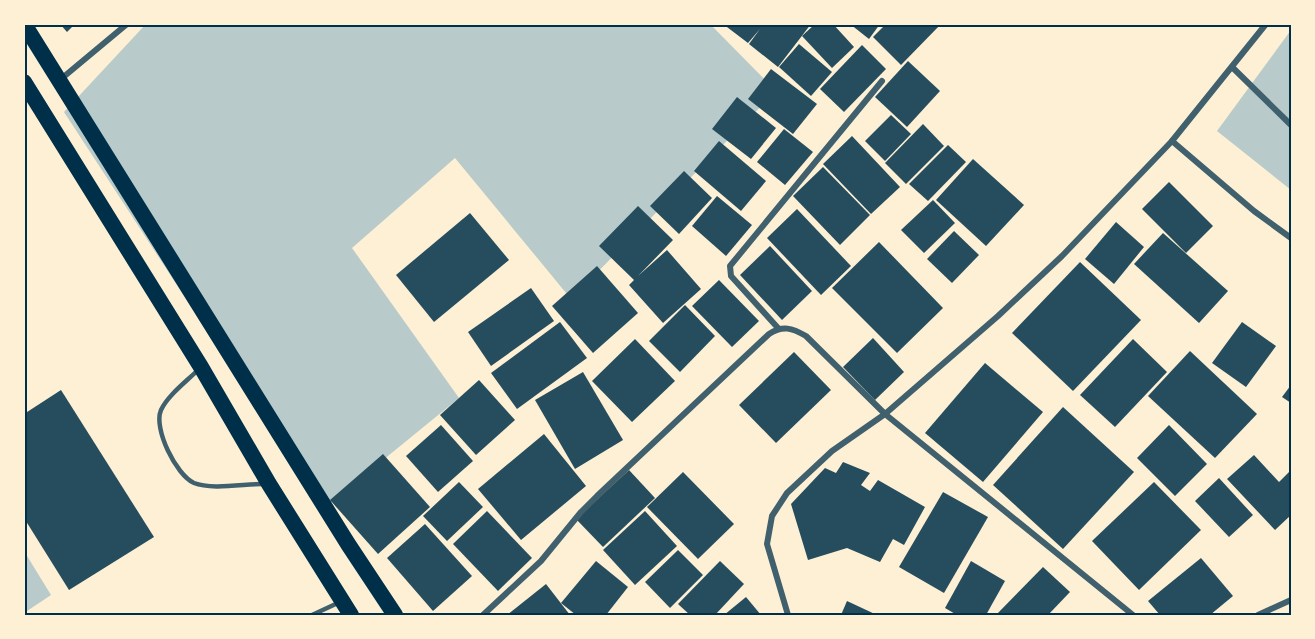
<svg xmlns="http://www.w3.org/2000/svg" width="1315" height="639" font-family="Quicksand,sans-serif">
<rect width="100%" height="100%" fill="#fdf0d5"/>
<g fill="#b9caca">
<path d="M146 24H710L776 91 571 299 455 158 352 248 459 398 323 509 64 112Z"/>
<path d="M1291 30V190L1217 131Z"/>
<path d="M24 551 51 595 24 613Z"/>
</g>
<g fill="#264d5e">
<path d="M60 24H75L67 32Z"/>
<path d="M723 24H811L778 67 749 44 760 29 748 43Z"/>
<path d="M815 24H833L854 47 832 68 802 36Z"/>
<path d="M850 24H880L869 39Z"/>
<path d="M886 24H941L901 65 873 37Z"/>
<path d="M799 44 832 72 811 96 779 67Z"/>
<path d="M862 45 886 69 844 112 820 89Z"/>
<path d="M908 61 940 91 907 127 875 97Z"/>
<path d="M771 69 817 104 793 134 748 99Z"/>
<path d="M737 97 776 128 751 159 712 129Z"/>
<path d="M891 115 911 134 885 161 865 141Z"/>
<path d="M923 124 944 146 906 184 885 163Z"/>
<path d="M784 129 813 152 785 185 757 162Z"/>
<path d="M852 136 900 187 871 214 823 164Z"/>
<path d="M719 141 766 181 741 211 694 171Z"/>
<path d="M948 145 966 162 928 201 909 184Z"/>
<path d="M973 159 1024 205 986 246 936 200Z"/>
<path d="M823 167 870 215 840 245 793 196Z"/>
<path d="M684 171 712 198 679 234 650 206Z"/>
<path d="M1169 182 1213 226 1186 253 1142 209Z"/>
<path d="M717 196 752 225 726 256 692 226Z"/>
<path d="M933 200 955 223 924 253 901 230Z"/>
<path d="M638 206 673 240 638 276 667 250 701 289 663 323 629 285 634 280 599 246Z"/>
<path d="M797 209 851 266 821 295 767 238Z"/>
<path d="M470 213 509 260 434 322 396 275Z"/>
<path d="M1116 222 1144 247 1114 284 1085 259Z"/>
<path d="M954 231 979 255 952 283 927 259Z"/>
<path d="M1163 233 1228 291 1199 323 1134 264Z"/>
<path d="M879 242 943 308 897 353 832 288Z"/>
<path d="M770 246 812 291 782 320 740 275Z"/>
<path d="M1080 262 1141 320 1073 391 1012 333Z"/>
<path d="M597 266 638 313 593 353 552 306Z"/>
<path d="M719 280 759 321 732 347 692 306Z"/>
<path d="M531 288 554 321 491 366 468 332Z"/>
<path d="M685 305 715 336 680 372 649 341Z"/>
<path d="M560 322 587 358 517 409 491 373Z"/>
<path d="M1242 322 1276 346 1246 387 1212 363Z"/>
<path d="M873 338 904 372 875 400 843 367Z"/>
<path d="M635 339 675 381 632 422 592 381Z"/>
<path d="M1133 339 1167 372 1115 427 1080 395Z"/>
<path d="M1190 351 1257 414 1215 458 1148 396Z"/>
<path d="M794 352 831 390 776 443 739 405Z"/>
<path d="M985 363 1043 412 983 482 925 433Z"/>
<path d="M583 372 623 440 575 469 535 400Z"/>
<path d="M479 380 515 420 476 455 440 415Z"/>
<path d="M1291 385V403L1282 397Z"/>
<path d="M61 390 154 537 69 590 24 518V414Z"/>
<path d="M1063 407 1134 472 1063 549 993 485Z"/>
<path d="M441 425 473 461 438 492 406 456Z"/>
<path d="M1169 425 1207 464 1175 496 1137 458Z"/>
<path d="M544 434 586 486 521 540 478 489Z"/>
<path d="M383 454 430 507 378 554 330 500Z"/>
<path d="M1254 455 1279 482 1291 470V515L1275 530 1227 479Z"/>
<path d="M843 462 870 473 861 485 870 491 878 480 925 507 904 545 893 539 880 562 847 548 808 560 791 504 825 468 836 473Z"/>
<path d="M629 470 655 498 603 547 576 519Z"/>
<path d="M683 472 734 524 698 559 647 507Z"/>
<path d="M1219 478 1253 515 1229 537 1195 501Z"/>
<path d="M459 482 483 507 447 541 423 516Z"/>
<path d="M1154 482 1201 530 1139 590 1092 541Z"/>
<path d="M943 492 988 517 944 593 899 567Z"/>
<path d="M487 511 532 558 498 591 453 544Z"/>
<path d="M645 511 677 546 635 585 603 550Z"/>
<path d="M425 524 472 576 433 611 387 558Z"/>
<path d="M678 550 703 575 670 608 645 582Z"/>
<path d="M1201 558 1233 596 1210 615H1160L1148 601Z"/>
<path d="M596 561 628 587 606 615H576L561 603Z"/>
<path d="M720 561 744 584 715 615H690L678 604Z"/>
<path d="M971 561 1005 581 986 615H957L945 608Z"/>
<path d="M1043 567 1070 592 1048 615H996Z"/>
<path d="M546 584 570 615H507Z"/>
<path d="M746 597 761 615H724Z"/>
<path d="M847 601 877 615H841Z"/>
</g>
<g fill="none" stroke-linecap="round" stroke-linejoin="round">
<g stroke="#3f606c" stroke-width="4.5">
<path d="M199 369C187 381 168 395 161 410 153 428 176 475 194 483 211 490 244 484 263 484"/>
<path d="M312 615 340 602"/>
</g>
<g stroke="#3f606c" stroke-width="6">
<path d="M1232 67 1291 125"/>
<path d="M61 79 127 24"/>
<path d="M1172 141 1254 211 1291 238"/>
<path d="M778 328 731 276 730 266 882 81"/>
<path d="M483 615 541 561 581 512 597 496 769 334C783 325 792 328 806 336L885 414 1133 615"/>
<path d="M788 615 767 544 772 516 787 493 832 451 885 414 998 316 1062 256 1172 141 1266 24"/>
<path d="M1258 615 1291 600"/>
</g>
<g stroke="#003049" stroke-width="16">
<path d="M24 24 348 544 395 615"/>
<path d="M24 82 201 367 269 484 351 615"/>
</g>
</g>
<rect width="1315" height="639" fill="none" stroke="#fdf0d5" stroke-width="51"/>
<rect x="26" y="26" width="1264" height="588" fill="none" stroke="#003049" stroke-width="2"/>
</svg>
